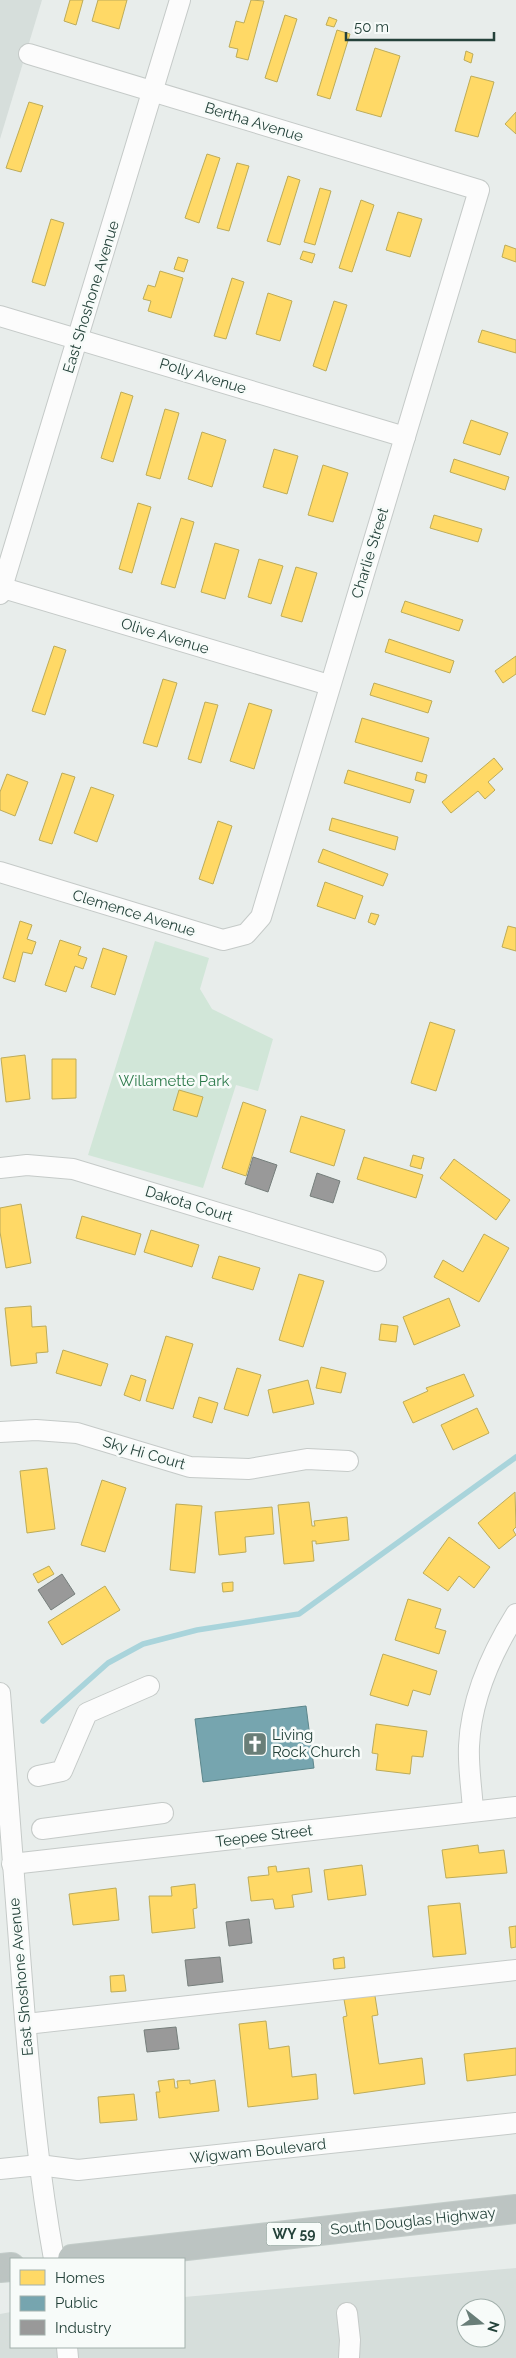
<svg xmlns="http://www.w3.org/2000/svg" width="516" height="2358" font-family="Raleway,sans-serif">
<rect width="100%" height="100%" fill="#e8edeb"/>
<g fill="#d6dedb" fill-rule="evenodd">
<path d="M0 0H42L0 139Z"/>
<path d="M516 2268V2358H0V2314L11 2312V2347H184V2297ZM466 2308H496V2338H466Z"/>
</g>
<path fill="#d1e6d8" d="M155 941 209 958 200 989 212 1009 273 1039 258 1091 236 1085 203 1188 88 1155Z"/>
<g fill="#ffd966" stroke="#bdac59">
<path d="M70 0H83L76 25 64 21Z"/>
<path d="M98 0H127L119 29 92 21Z"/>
<path d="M251 0 264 1 248 60 236 57 238 49 229 47 236 21 244 23Z"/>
<path d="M285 15 297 19 277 82 265 78Z"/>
<path d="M329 17 337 20 334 27 326 25Z"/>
<path d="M337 30 350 34 330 99 317 95Z"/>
<path d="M375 48 400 56 381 117 356 110Z"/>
<path d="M466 51 473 54 471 63 464 60Z"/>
<path d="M471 76 494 82 478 137 455 131Z"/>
<path d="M29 102 43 106 21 172 6 168Z"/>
<path d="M516 112V134L505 124Z"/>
<path d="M207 154 220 158 199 223 185 218Z"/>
<path d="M237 163 249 166 229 231 217 228Z"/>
<path d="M288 176 300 180 280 245 267 241Z"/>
<path d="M320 188 331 191 315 245 304 242Z"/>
<path d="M361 200 374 205 352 272 339 268Z"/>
<path d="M398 212 422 219 410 257 386 250Z"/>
<path d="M51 219 64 223 45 286 32 282Z"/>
<path d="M505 245 516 249V262L502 257Z"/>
<path d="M303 251 315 254 312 263 300 259Z"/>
<path d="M178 257 188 260 184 272 174 269Z"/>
<path d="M160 271 183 278 171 318 148 311 151 301 143 299 148 285 155 287Z"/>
<path d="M232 278 244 282 226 339 214 336Z"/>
<path d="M268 293 292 301 280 341 256 334Z"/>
<path d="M334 301 347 305 326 371 313 366Z"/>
<path d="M482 330 516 340V353L478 342Z"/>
<path d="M121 392 133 396 113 462 101 458Z"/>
<path d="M165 409 179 413 160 479 146 475Z"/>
<path d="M471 420 508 433 500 455 463 443Z"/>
<path d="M202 432 226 440 212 487 188 479Z"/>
<path d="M274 449 298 456 287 494 263 487Z"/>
<path d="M454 459 509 477 505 490 450 472Z"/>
<path d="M323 465 348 473 333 522 308 515Z"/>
<path d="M138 503 151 507 132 573 119 569Z"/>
<path d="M434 515 482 529 478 542 430 528Z"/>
<path d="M181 518 194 522 175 588 161 584Z"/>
<path d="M215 543 239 550 225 599 201 592Z"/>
<path d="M259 559 283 566 271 604 248 597Z"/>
<path d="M296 567 317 573 302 622 281 616Z"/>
<path d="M405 601 463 620 459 631 401 612Z"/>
<path d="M389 639 454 661 450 673 385 652Z"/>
<path d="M54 646 66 650 45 715 32 711Z"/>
<path d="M516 656V674L503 683 495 671Z"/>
<path d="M163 679 177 683 157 747 143 743Z"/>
<path d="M374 683 432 701 428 713 370 695Z"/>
<path d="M205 702 218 705 201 763 188 759Z"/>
<path d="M249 703 272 710 254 769 230 761Z"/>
<path d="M362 718 429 738 422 762 355 742Z"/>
<path d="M494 758 503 769 488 782 495 790 485 799 478 791 451 813 442 802Z"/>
<path d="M348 770 414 790 410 803 344 783Z"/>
<path d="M417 772 427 775 425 783 415 780Z"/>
<path d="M62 773 75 777 52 844 39 840Z"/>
<path d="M7 774 28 782 15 816 0 810V792Z"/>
<path d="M91 787 114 795 97 842 74 833Z"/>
<path d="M332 818 398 837 395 850 329 830Z"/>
<path d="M218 821 232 826 213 884 199 879Z"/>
<path d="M323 849 388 874 383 886 318 862Z"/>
<path d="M325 882 363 896 355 919 317 906Z"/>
<path d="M371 913 379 915 375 925 368 922Z"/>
<path d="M20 921 32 925 27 939 36 942 32 954 23 952 15 982 3 978Z"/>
<path d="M508 926 516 928V951L502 947Z"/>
<path d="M60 940 81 947 78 955 87 958 83 969 75 966 66 992 45 985Z"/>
<path d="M103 948 127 956 115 995 91 987Z"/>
<path d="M430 1022 455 1030 436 1091 411 1083Z"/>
<path d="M25 1055 30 1099 6 1102 1 1058Z"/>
<path d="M52 1059H76V1098L52 1099Z"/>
<path d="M179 1090 203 1097 197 1117 173 1110Z"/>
<path d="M243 1102 266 1110 246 1176 222 1168Z"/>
<path d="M301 1116 345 1130 334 1166 290 1152Z"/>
<path d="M413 1155 424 1158 421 1169 410 1166Z"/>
<path d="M364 1157 423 1175 416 1198 357 1179Z"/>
<path d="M454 1159 510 1200 496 1220 440 1178Z"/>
<path d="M21 1204 31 1263 6 1268 0 1232V1208Z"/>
<path d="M82 1216 141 1234 135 1255 76 1238Z"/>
<path d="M151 1230 199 1245 192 1267 144 1252Z"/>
<path d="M484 1234 509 1248 479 1302 434 1277 443 1260 463 1272Z"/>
<path d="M219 1256 260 1268 253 1290 212 1278Z"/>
<path d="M299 1274 324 1281 303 1347 279 1340Z"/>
<path d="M449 1298 460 1326 414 1345 403 1317Z"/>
<path d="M31 1306 32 1327 46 1326 48 1352 36 1353 37 1363 11 1366 5 1308Z"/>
<path d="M381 1324 398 1326 396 1342 379 1340Z"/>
<path d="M166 1336 193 1344 173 1409 146 1401Z"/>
<path d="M63 1350 108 1364 101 1386 56 1373Z"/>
<path d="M321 1367 346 1373 341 1393 316 1388Z"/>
<path d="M237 1368 261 1375 248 1416 224 1409Z"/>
<path d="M464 1374 474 1396 413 1423 403 1402 428 1391 426 1388Z"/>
<path d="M131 1375 146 1380 140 1401 124 1395Z"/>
<path d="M308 1380 314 1404 273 1413 268 1390Z"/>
<path d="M199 1397 218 1403 212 1423 193 1417Z"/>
<path d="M477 1408 489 1433 453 1450 441 1425Z"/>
<path d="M47 1468 55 1529 27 1533 20 1471Z"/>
<path d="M102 1480 126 1488 105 1552 81 1545Z"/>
<path d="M515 1492 516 1527 513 1530 516 1535 499 1549 478 1523Z"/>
<path d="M309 1502 312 1526H315L314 1521 347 1517 349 1540 316 1544V1541H312L314 1561 284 1564 278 1505Z"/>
<path d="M176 1504 202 1506 195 1573 170 1570Z"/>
<path d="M272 1507 274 1534 245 1537 246 1552 219 1555 215 1512Z"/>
<path d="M449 1537 490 1567 474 1588 459 1576 448 1591 423 1573Z"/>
<path d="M49 1566 54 1574 38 1583 33 1574Z"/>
<path d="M233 1582V1591L223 1592 222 1583Z"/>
<path d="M105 1586 120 1610 62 1645 48 1622Z"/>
<path d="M408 1599 441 1609 435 1628 446 1631 439 1654 395 1640Z"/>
<path d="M383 1654 437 1671 430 1695 413 1690 408 1706 370 1695Z"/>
<path d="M376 1724 427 1731 423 1757 412 1756 410 1774 376 1770 378 1754 372 1753Z"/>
<path d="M478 1845 479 1853 504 1850 507 1873 446 1878 442 1850Z"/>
<path d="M362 1865 366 1895 328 1900 324 1870Z"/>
<path d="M276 1866 277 1872 309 1868 312 1892 292 1895 294 1907 275 1909 273 1899 251 1901 248 1877 269 1875 268 1867Z"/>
<path d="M195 1884 197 1908 193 1909 195 1928 152 1933 149 1896H172L171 1887Z"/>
<path d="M116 1888 119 1920 73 1925 69 1894Z"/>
<path d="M460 1903 466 1954 433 1957 428 1906Z"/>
<path d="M516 1926V1947L511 1948 509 1927Z"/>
<path d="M344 1957 345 1968 334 1969 333 1959Z"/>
<path d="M124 1975 126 1991 111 1992 110 1976Z"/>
<path d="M374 1990 378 2015 372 2016 379 2064 422 2058 425 2084 354 2094 343 2017 347 2016 343 1994Z"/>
<path d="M266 2021 269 2049 289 2046 292 2077 316 2074 318 2099 248 2107 239 2024Z"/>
<path d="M516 2048V2075L467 2081 464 2054Z"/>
<path d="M174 2079 175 2088H178L177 2081 190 2080V2084L215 2080 219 2111 159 2118 156 2092H160L158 2081Z"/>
<path d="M134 2094 137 2120 100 2123 98 2097Z"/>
</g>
<path fill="#76a5af" stroke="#5d878c" d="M306 1706 314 1768 203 1782 195 1719Z"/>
<g fill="#999" stroke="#767f7c">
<path d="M253 1157 277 1165 268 1192 245 1184Z"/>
<path d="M317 1173 340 1181 333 1203 310 1196Z"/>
<path d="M62 1574 75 1594 51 1610 38 1590Z"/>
<path d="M249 1919 252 1943 229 1946 226 1922Z"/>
<path d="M220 1957 223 1982 188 1986 185 1960Z"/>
<path d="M176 2027 179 2049 147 2052 144 2030Z"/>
</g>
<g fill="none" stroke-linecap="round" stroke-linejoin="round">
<path stroke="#a9d4db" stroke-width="5.5" d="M43 1721 108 1663 143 1644 197 1630 299 1614 516 1457"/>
<defs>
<g id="minor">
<path d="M0 316 405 437"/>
<path d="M0 587 329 685"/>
<path d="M0 594 180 0"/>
<path d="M0 872 223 940 246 934 261 917 479 190 29 54"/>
<path d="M0 1168 27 1165 73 1169 376 1261"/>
<path d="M0 1432 36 1430 77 1433 190 1467 249 1469 307 1459 348 1461"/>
<path d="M0 1693C7 1797 15 1902 24 2007 31 2091 39 2176 54 2259"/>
<path d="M38 1776 62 1771 87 1713 149 1686"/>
<path d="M473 1811C472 1790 468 1768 469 1746 471 1699 491 1654 516 1614"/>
<path d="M42 1829 163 1813"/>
<path d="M12 1864 516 1807"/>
<path d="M26 2024 516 1970"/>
<path d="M0 2169 39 2165 78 2170 516 2123"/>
<path d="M347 2313 350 2340 349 2358"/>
<path d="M67 2347 68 2358"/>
</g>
<g id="highway">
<path d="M72 2259 516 2209"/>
<path d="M0 2268 11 2267"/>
</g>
</defs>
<use href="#minor" stroke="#c5cac8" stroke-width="22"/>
<use href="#highway" stroke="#c3ccc9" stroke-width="30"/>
<use href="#minor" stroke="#fcfcfc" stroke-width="20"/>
<use href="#highway" stroke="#bcc4c2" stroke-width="28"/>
</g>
<defs>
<symbol id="church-square" viewBox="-11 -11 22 22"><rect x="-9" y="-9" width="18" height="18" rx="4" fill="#697e78" stroke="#f7fbf9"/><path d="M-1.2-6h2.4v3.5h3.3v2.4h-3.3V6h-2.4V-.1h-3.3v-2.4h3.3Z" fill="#fff"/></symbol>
</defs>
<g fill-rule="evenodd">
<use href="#church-square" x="241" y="1730" width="28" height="28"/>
</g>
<g text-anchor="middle" stroke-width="5" stroke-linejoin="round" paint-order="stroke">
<rect fill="#f7fbf9" stroke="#637a73" stroke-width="1" x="266.5" y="2222.5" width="55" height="23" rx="4"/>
<g font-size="14" font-weight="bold" fill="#24423a">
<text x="294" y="2239">WY 59</text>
</g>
<g font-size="15" fill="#24423a" stroke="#f7fbf9">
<text transform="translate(254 122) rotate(17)" y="5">Bertha Avenue</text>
<text transform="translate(91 297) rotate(-73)" y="5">East Shoshone Avenue</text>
<text transform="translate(203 376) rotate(17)" y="5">Polly Avenue</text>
<text transform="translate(370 553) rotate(-73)" y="5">Charlie Street</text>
<text transform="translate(165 636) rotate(17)" y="5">Olive Avenue</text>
<text transform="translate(134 913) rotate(17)" y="5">Clemence Avenue</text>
<text transform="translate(189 1204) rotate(17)" y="5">Dakota Court</text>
<text transform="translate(144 1453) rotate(16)" y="5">Sky Hi Court</text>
<text transform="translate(264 1836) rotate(-7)" y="5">Teepee Street</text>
<text transform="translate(21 1977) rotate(-95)" y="5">East Shoshone Avenue</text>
<text transform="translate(258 2151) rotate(-6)" y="5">Wigwam Boulevard</text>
<text transform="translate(413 2221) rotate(-6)" y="5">South Douglas Highway</text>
</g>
<g font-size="15" fill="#2d7a4b" stroke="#f7fbf9">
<text x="174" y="1086">Willamette Park</text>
</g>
<g font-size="15" fill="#24423a" stroke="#f7fbf9" text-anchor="start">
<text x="272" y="1740">Living<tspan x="272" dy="17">Rock Church</tspan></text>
</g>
</g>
<rect x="10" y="2258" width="175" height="90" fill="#f7fbf9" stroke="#a3b1ad"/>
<rect x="20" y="2270" width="25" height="15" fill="#ffd966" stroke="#a3b1ad"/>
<text x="55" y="2283" font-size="15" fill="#24423a">Homes</text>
<rect x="20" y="2296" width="25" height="15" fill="#76a5af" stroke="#a3b1ad"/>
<text x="55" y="2308" font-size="15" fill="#24423a">Public</text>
<rect x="20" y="2320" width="25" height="15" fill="#999999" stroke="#a3b1ad"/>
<text x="55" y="2333" font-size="15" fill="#24423a">Industry</text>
<g transform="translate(481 2323) rotate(107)"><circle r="24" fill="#f7fbf9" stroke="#a3b1ad"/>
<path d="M0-4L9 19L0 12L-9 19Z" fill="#697e78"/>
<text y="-8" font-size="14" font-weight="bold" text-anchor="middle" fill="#24423a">N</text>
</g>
<path d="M346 32v8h148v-8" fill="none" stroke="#24423a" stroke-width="2.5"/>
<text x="354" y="32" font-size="15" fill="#24423a" stroke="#f7fbf9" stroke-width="4" paint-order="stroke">50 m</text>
</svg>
